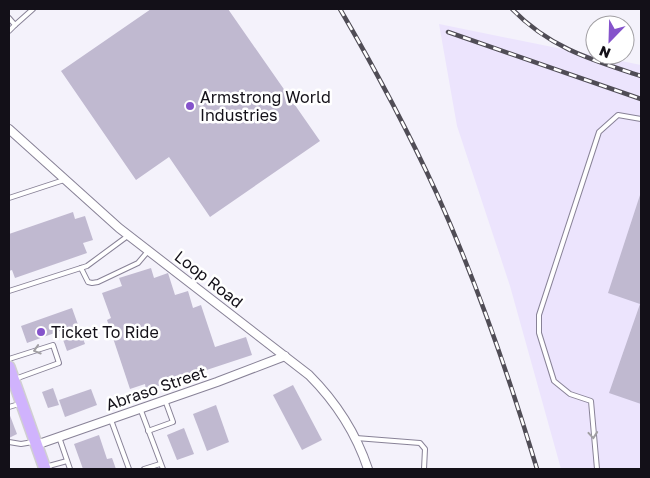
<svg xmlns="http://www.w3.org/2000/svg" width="650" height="478" font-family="'Golos Text',sans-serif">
<rect width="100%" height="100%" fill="#f4f2fb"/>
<path fill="#ece4fd" d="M439 24 641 65V469H561L510 286 457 126Z"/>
<g fill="#c0b9d0">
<path d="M151 9H228L320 141 210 217 169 157 136 180 61 71Z"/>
<path d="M640 195H641V404L609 393 640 304 608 293Z"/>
<path d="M73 212 75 219 85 216 93 240 83 243 87 253 15 278 12 270 9 271V234Z"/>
<path d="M151 268 154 278 168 273 175 295 188 291 193 308 201 305 215 347 246 337 252 355 146 390 145 384 130 389 107 320 111 318 102 293 122 286 119 278Z"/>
<path d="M72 308 85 344 67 351 60 331 27 343 21 326Z"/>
<path d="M293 385 322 440 302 450 273 395Z"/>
<path d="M53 388 59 405 48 408 42 392Z"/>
<path d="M91 389 97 405 65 417 59 400Z"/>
<path d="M216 405 229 442 207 451 193 414Z"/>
<path d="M9 413 17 434 9 438Z"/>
<path d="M184 428 194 454 177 460 167 435Z"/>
<path d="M99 435 107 459 112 458 116 469H83L74 444Z"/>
</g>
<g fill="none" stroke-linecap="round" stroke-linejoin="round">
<defs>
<g id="lane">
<path d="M9 18 15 25 9 31"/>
<path d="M15 25 33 9"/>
<path d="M9 198 64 180"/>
<path d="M81 268 88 282 92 283 98 282 138 263 149 250"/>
<path d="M9 291 87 266 129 235"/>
<path d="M9 359 53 345 59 363 15 379"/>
<path d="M9 407 19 404"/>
<path d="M140 408 163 469"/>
<path d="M111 420 129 469"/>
<path d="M148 431 173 422 165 400"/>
<path d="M59 437 70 469"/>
<path d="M356 438 420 443 425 449 424 469"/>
<path d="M9 442 21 444 33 442"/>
<path d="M45 467 67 461"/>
<path d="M144 469 160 464"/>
<path d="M597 469 591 401 570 394 554 381 539 333V315L599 132 618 115 641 119"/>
</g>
<g id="street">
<path d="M9 129 119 228 309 375C336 402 356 433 368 469"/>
<path d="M36 445 217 382 285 356"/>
</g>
<path id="primary" d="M9 367 45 469"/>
</defs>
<use href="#lane" stroke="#888297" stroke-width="6"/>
<use href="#street" stroke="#888297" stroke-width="10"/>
<use href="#primary" stroke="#d0cfd1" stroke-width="14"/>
<use href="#lane" stroke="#fff" stroke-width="4"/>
<use href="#street" stroke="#fff" stroke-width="8"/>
<use href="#primary" stroke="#d0b3fd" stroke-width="11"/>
<defs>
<g id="rail">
<path d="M340 9C375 69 408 131 437 194 477 283 509 376 537 469"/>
<path d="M512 9C550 48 592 60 641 76"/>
<path d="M448 32 641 99"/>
</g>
</defs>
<use href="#rail" stroke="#504d56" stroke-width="4.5"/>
<use href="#rail" stroke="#fff" stroke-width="2.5" stroke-dasharray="8" stroke-linecap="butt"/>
</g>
<defs><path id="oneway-chevron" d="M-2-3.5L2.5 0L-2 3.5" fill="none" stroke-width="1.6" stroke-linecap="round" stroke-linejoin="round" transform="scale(1.25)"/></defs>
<g stroke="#a19fa3">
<use href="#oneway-chevron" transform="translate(37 350) rotate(163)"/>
<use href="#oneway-chevron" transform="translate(593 435) rotate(85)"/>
</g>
<g fill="#8553cb" stroke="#fff" stroke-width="2">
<circle cx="190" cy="106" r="5"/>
<circle cx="41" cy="332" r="5"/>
</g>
<g text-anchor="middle" stroke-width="5" stroke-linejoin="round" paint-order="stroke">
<g font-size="16" fill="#131018" stroke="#fff" text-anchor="start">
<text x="200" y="103">Armstrong World<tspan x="200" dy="18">Industries</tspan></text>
<text x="51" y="338">Ticket To Ride</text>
</g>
<g font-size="16" fill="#131018" stroke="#fff">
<text transform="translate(209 279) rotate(38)" y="6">Loop Road</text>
<text transform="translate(156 388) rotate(-19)" y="6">Abraso Street</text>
</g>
</g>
<rect width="650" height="478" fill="none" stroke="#131018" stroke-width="20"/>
<g transform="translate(610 40) rotate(203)"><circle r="24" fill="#ffffff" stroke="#a19fa3"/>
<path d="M0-4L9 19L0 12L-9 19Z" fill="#8553cb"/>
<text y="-8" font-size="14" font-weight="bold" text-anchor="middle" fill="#131018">N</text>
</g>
</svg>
